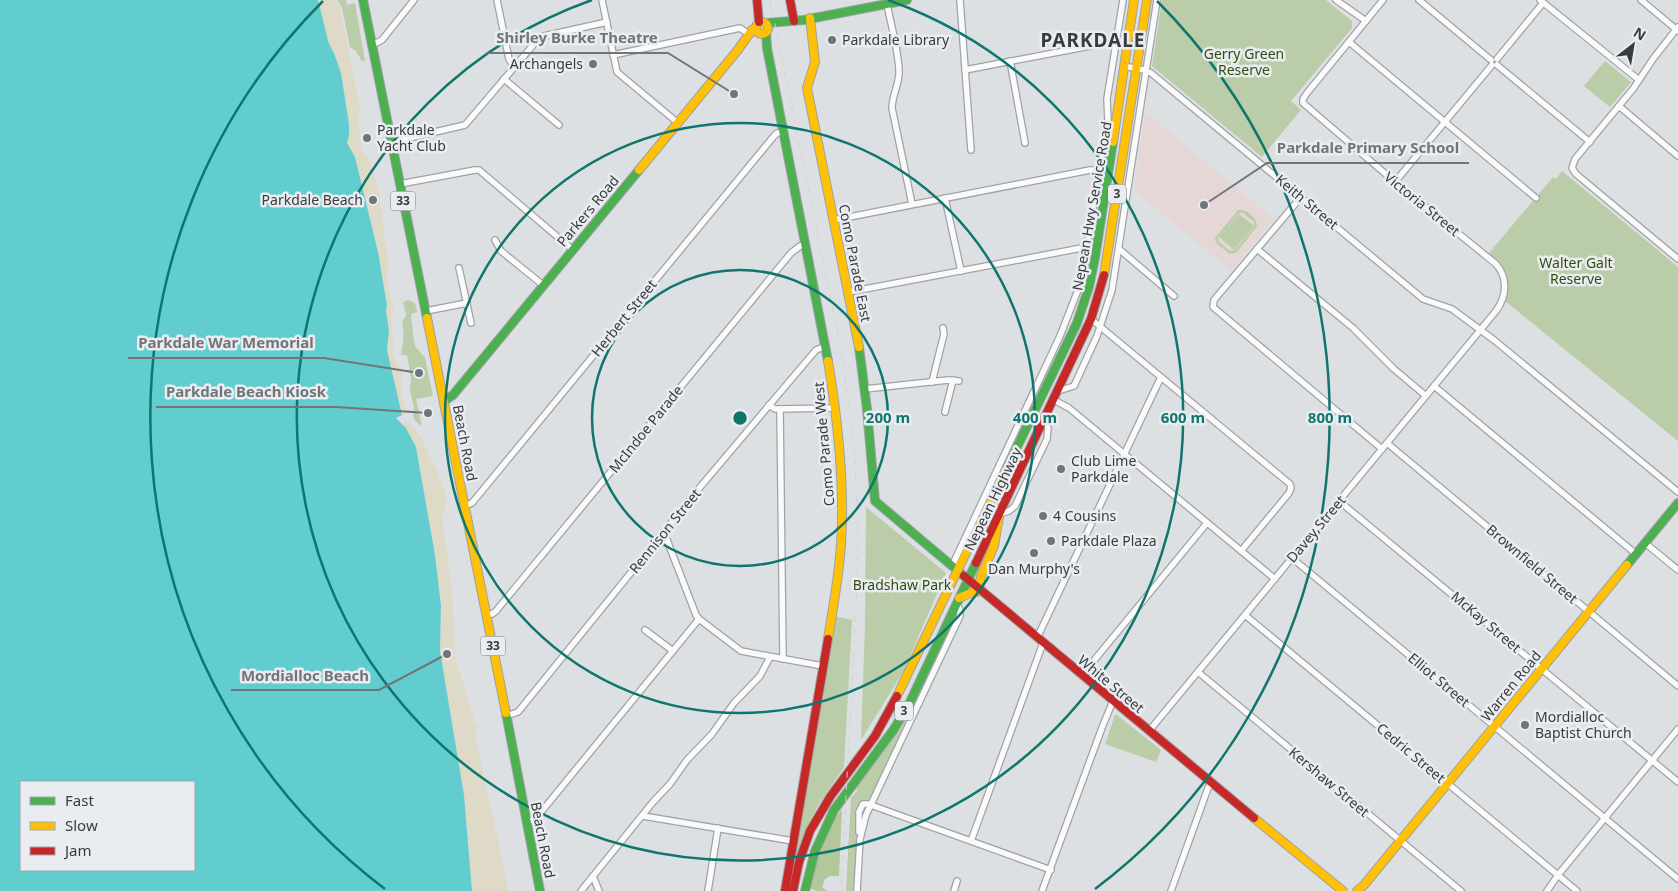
<svg xmlns="http://www.w3.org/2000/svg" width="1678" height="891" font-family="'Noto Sans',sans-serif">
<rect width="100%" height="100%" fill="#dde0e3"/>
<path fill="#e4d7d5" d="M1145 112 1274 219 1231 271 1134 190Z"/>
<g fill="#bacca8" fill-rule="evenodd">
<path d="M337 0H346L347 5 355 3 365 61H362L356 51 350 47 342 8Z"/>
<path d="M1162 0H1326L1352 21V28L1291 101 1301 110 1262 157 1152 66Z"/>
<path d="M1605 61 1631 82 1610 107 1584 86Z"/>
<path d="M1562 171 1678 267V441L1505 301C1513 281 1504 267 1489 253L1553 177 1556 179Z"/>
<path d="M1238 210C1246 209 1257 217 1257 226L1237 252 1230 254 1217 244 1215 238ZM1242 212 1254 222V227L1235 250 1230 251 1219 242 1218 238 1238 214Z"/>
<path d="M1239 214 1254 226 1234 250 1219 237Z"/>
<path d="M408 300 415 303 417 312 411 314 414 342 415 346 425 358 433 396 416 399 422 426 416 422 413 416 414 408 410 391 411 379 407 355H401C403 343 405 335 402 322L406 315 403 302Z"/>
<path d="M866 507 946 573 903 672 861 740 865 626Z"/>
<path d="M835 616 852 620 844 767 817 807 804 836 795 868H792Z"/>
<path d="M918 693 871 799 863 801 858 808 854 891H846L851 798 857 791 856 787Z"/>
<path d="M1115 715H1117L1161 750 1156 762 1105 744Z"/>
</g>
<path fill="#b2c79a" d="M842 809 839 876H830L825 879 822 887 827 891H818L809 888C816 860 824 831 842 809Z"/>
<g fill="#dfdac8">
<path d="M318 0H334L340 7 361 113 358 114 361 148 371 164 379 192 389 268 386 276 394 310 391 321 394 346 392 352C393 358 397 361 399 366 404 375 401 384 402 393 402 400 406 405 406 412L402 415 387 350 388 338 386 310 387 305 378 252 355 157 347 143 349 136V124L341 73 334 53 329 44Z"/>
<path d="M402 422 410 423 421 437 437 472 446 494 445 511 442 514 453 599 455 657 476 724 480 728 475 731C484 785 499 837 508 891H472L464 795 440 651 441 606 435 555 411 436Z"/>
</g>
<path fill="#62cdcf" fill-rule="evenodd" d="M0 0H318L329 44 334 53 341 73 349 124V136L347 143 355 157 378 252 387 305 386 310 389 331 387 350 402 415 396 418 406 428 416 447 435 555 441 606 440 651 464 795 472 891H0ZM21 782H194V870H21Z"/>
<g fill="none" stroke-linecap="round" stroke-linejoin="round">
<defs>
<g id="street">
<path d="M497 0 509 59 514 67"/>
<path d="M602 0 617 72 678 123"/>
<path d="M960 0 971 150"/>
<path d="M1336 0 1366 21"/>
<path d="M1419 0 1491 60"/>
<path d="M1540 0 1639 80"/>
<path d="M1641 0 1678 31"/>
<path d="M887 4C891 25 898 49 899 70 900 83 892 95 892 108L912 204"/>
<path d="M1678 27 1653 59 1633 89 1575 159 1572 168 1576 174 1678 259"/>
<path d="M1349 42 1536 198"/>
<path d="M372 45 382 40 414 0"/>
<path d="M613 55 740 28 750 35"/>
<path d="M1497 59 1543 3"/>
<path d="M1010 61 1025 143"/>
<path d="M1497 65 1590 142"/>
<path d="M1124 66 1144 70 1151 73 1423 299 1452 309 1494 340 1678 492"/>
<path d="M965 70 1116 41"/>
<path d="M504 79 559 125"/>
<path d="M1619 106 1678 156"/>
<path d="M392 142 465 125 540 37 607 22"/>
<path d="M1395 182 1492 65"/>
<path d="M400 184 475 170H479L573 250"/>
<path d="M1301 197 1214 300 1213 307 1382 449"/>
<path d="M945 198 961 271"/>
<path d="M834 220 1090 170H1102"/>
<path d="M495 240 501 251 543 285"/>
<path d="M1119 249 1174 296"/>
<path d="M1257 249 1353 328 1394 369 1426 396"/>
<path d="M459 268 471 323"/>
<path d="M849 292 1087 247"/>
<path d="M426 311 467 303"/>
<path d="M1091 319 1290 484 1291 488 1289 493 1241 551"/>
<path d="M932 382 944 334 943 328"/>
<path d="M1434 386 1636 554"/>
<path d="M865 389 948 380 959 381"/>
<path d="M1058 391 1074 386 1097 336 1112 290 1157 0"/>
<path d="M1054 400 1069 408 1275 579"/>
<path d="M769 405 775 409 836 408"/>
<path d="M780 409 783 659"/>
<path d="M945 412 953 380"/>
<path d="M1387 443 1678 686"/>
<path d="M1339 501 1678 782"/>
<path d="M465 506 472 503 774 136 777 133 783 132"/>
<path d="M999 514 1009 511 1015 506 1047 439 1048 428 1044 421"/>
<path d="M662 535 667 540 696 615 699 619 741 651 823 666"/>
<path d="M1645 543 1678 570"/>
<path d="M1292 558 1678 879"/>
<path d="M952 566 1060 336 1078 290 1083 272 1099 169 1105 142 1108 121 1107 99 1123 0"/>
<path d="M487 615 492 614 496 611 791 253 800 246 806 245"/>
<path d="M1245 615 1577 891"/>
<path d="M645 630 673 651"/>
<path d="M1037 638 1161 377"/>
<path d="M1198 672 1461 891"/>
<path d="M1082 675 1207 523"/>
<path d="M506 716 518 712 701 486 816 350 826 346"/>
<path d="M1149 731 1496 311C1507 296 1508 278 1496 264L1395 182 1303 103V99L1307 93 1383 0"/>
<path d="M643 816 793 841"/>
<path d="M526 821 533 820 537 817 699 619"/>
<path d="M859 832V812L863 804H868L1051 870"/>
<path d="M971 841 1043 643"/>
<path d="M593 876 599 891"/>
<path d="M581 891 653 802 670 784 687 760 712 734 734 703 760 676 770 657"/>
<path d="M708 891 718 828"/>
<path d="M857 891 860 839 866 815 960 616V610L957 605"/>
<path d="M954 891 957 881"/>
<path d="M1042 891 1103 725 1113 701"/>
<path d="M1171 891 1208 788 1212 783"/>
<path d="M1547 891 1558 875 1678 729"/>
</g>
<g id="fast">
<path d="M363 0 427 318"/>
<path d="M767 23 804 20 907 0"/>
<path d="M766 33 767 48 828 361"/>
<path d="M859 347 867 409 875 501 964 576"/>
<path d="M444 401 453 395 639 170"/>
<path d="M1005 472 1077 323 1089 287 1095 258 1113 142"/>
<path d="M1627 565 1678 503"/>
<path d="M506 713 540 891"/>
<path d="M805 891 815 851 834 810 894 729 910 702 976 563"/>
</g>
<g id="slow">
<path d="M810 18 815 62 807 88 859 347"/>
<circle cx="762" cy="28" r="6"/>
<path d="M1113 142 1134 0"/>
<path d="M639 170 737 51 752 30 756 28"/>
<path d="M1104 275 1147 0"/>
<path d="M427 318 506 713"/>
<path d="M979 589 981 576 994 546 999 517"/>
<path d="M959 598 973 592 982 591"/>
<path d="M828 639C833 608 839 576 841 544 845 483 838 421 828 361"/>
<path d="M897 696 1005 472"/>
<path d="M1254 818 1343 891"/>
<path d="M1357 891 1364 885 1627 565"/>
</g>
<g id="jam">
<path d="M757 0 759 22"/>
<path d="M790 0 794 21"/>
<path d="M976 563 1091 319 1104 275"/>
<path d="M964 576 1254 818"/>
<path d="M785 891 828 639"/>
<path d="M793 891 799 862 810 831 830 797 875 736 897 696"/>
</g>
</defs>
<use href="#street" stroke="#a0a2a4" stroke-width="8"/>
<use href="#fast" stroke="#a0a2a4" stroke-width="10"/>
<use href="#slow" stroke="#a0a2a4" stroke-width="10"/>
<use href="#jam" stroke="#a0a2a4" stroke-width="10"/>
<use href="#street" stroke="#fafafb" stroke-width="5.5"/>
<use href="#fast" stroke="#4caf50" stroke-width="8"/>
<use href="#slow" stroke="#ffc107" stroke-width="8"/>
<use href="#jam" stroke="#c62828" stroke-width="8"/>
<path stroke="#d2d3d4" stroke-width="1" stroke-dasharray="6 6" stroke-linecap="butt" d="M770 0 840 344 848 397 855 458 858 537 856 606 841 891"/>
</g>
<g fill="none" stroke="#0f766e" stroke-width="2.5">
<circle cx="740" cy="418" r="148"/>
<circle cx="740" cy="418" r="295"/>
<path d="M888 0A443 443 0 1 1 592 0"/>
<path d="M385 889A590 590 0 0 1 323 1M1157 1A590 590 0 0 1 1095 889"/>
</g>
<g fill="#727577" stroke="#e9edf2" stroke-width="2">
<circle cx="832" cy="40" r="5"/>
<circle cx="593" cy="64" r="5"/>
<circle cx="367" cy="138" r="5"/>
<circle cx="373" cy="200" r="5"/>
<circle cx="1061" cy="469" r="5"/>
<circle cx="1043" cy="516" r="5"/>
<circle cx="1051" cy="541" r="5"/>
<circle cx="1034" cy="553" r="5"/>
<circle cx="1525" cy="725" r="5"/>
</g>
<g text-anchor="middle" stroke-width="5" stroke-linejoin="round" paint-order="stroke">
<g fill="#e9edf2" stroke="#6e7073" stroke-width="1">
<rect x="1108" y="184.5" width="18" height="19" rx="4"/>
<rect x="390.5" y="191.5" width="25" height="19" rx="4"/>
<rect x="480.5" y="636.5" width="25" height="19" rx="4"/>
<rect x="895" y="701.5" width="18" height="19" rx="4"/>
</g>
<g font-size="12" font-weight="bold" fill="#393b3d">
<text x="1117" y="198">3</text>
<text x="403" y="205">33</text>
<text x="493" y="650">33</text>
<text x="904" y="715">3</text>
</g>
<g font-size="14" fill="#393b3d" stroke="#e9edf2" text-anchor="start">
<text x="842" y="45">Parkdale Library</text>
<text x="583" y="69" text-anchor="end">Archangels</text>
<text x="377" y="135">Parkdale<tspan x="377" dy="16">Yacht Club</tspan></text>
<text x="363" y="205" text-anchor="end">Parkdale Beach</text>
<text x="1071" y="466">Club Lime<tspan x="1071" dy="16">Parkdale</tspan></text>
<text x="1053" y="521">4 Cousins</text>
<text x="1061" y="546">Parkdale Plaza</text>
<text x="1034" y="574" text-anchor="middle">Dan Murphy's</text>
<text x="1535" y="722">Mordialloc<tspan x="1535" dy="16">Baptist Church</tspan></text>
</g>
<g font-size="14" fill="#354b0e" stroke="#e9edf2">
<text x="1244" y="59">Gerry Green<tspan x="1244" dy="16">Reserve</tspan></text>
<text x="1576" y="268">Walter Galt<tspan x="1576" dy="16">Reserve</tspan></text>
<text x="902" y="590">Bradshaw Park</text>
</g>
<g font-size="14" fill="#393b3d" stroke="#e9edf2">
<text transform="translate(1307 202) rotate(40)" y="5">Keith Street</text>
<text transform="translate(1422 204) rotate(39)" y="5">Victoria Street</text>
<text transform="translate(1092 206) rotate(-80)" y="5">Nepean Hwy Service Road</text>
<text transform="translate(588 211) rotate(-50)" y="5">Parkers Road</text>
<text transform="translate(855 263) rotate(79)" y="5">Como Parade East</text>
<text transform="translate(624 318) rotate(-51)" y="5">Herbert Street</text>
<text transform="translate(646 429) rotate(-51)" y="5">McIndoe Parade</text>
<text transform="translate(465 443) rotate(79)" y="5">Beach Road</text>
<text transform="translate(824 444) rotate(-95)" y="5">Como Parade West</text>
<text transform="translate(993 499) rotate(-64)" y="5">Nepean Highway</text>
<text transform="translate(1316 529) rotate(-50)" y="5">Davey Street</text>
<text transform="translate(665 531) rotate(-51)" y="5">Rennison Street</text>
<text transform="translate(1532 564) rotate(40)" y="5">Brownfield Street</text>
<text transform="translate(1486 622) rotate(40)" y="5">McKay Street</text>
<text transform="translate(1439 680) rotate(40)" y="5">Elliot Street</text>
<text transform="translate(1111 684) rotate(40)" y="5">White Street</text>
<text transform="translate(1511 686) rotate(-51)" y="5">Warren Road</text>
<text transform="translate(1411 753) rotate(40)" y="5">Cedric Street</text>
<text transform="translate(1329 782) rotate(40)" y="5">Kershaw Street</text>
<text transform="translate(543 840) rotate(79)" y="5">Beach Road</text>
</g>
<g font-size="19" font-weight="bold" letter-spacing="1" fill="#393b3d" stroke="#e9edf2">
<text x="1093" y="47">PARKDALE</text>
</g>
</g>
<circle cx="740" cy="418" r="8" fill="#0f766e" stroke="#e9edf2" stroke-width="2.5"/>
<g font-size="15" text-anchor="middle" font-weight="bold" fill="#0f766e" stroke="#e9edf2" stroke-width="5" stroke-linejoin="round" paint-order="stroke">
<text x="888" y="423">200 m</text>
<text x="1035" y="423">400 m</text>
<text x="1183" y="423">600 m</text>
<text x="1330" y="423">800 m</text>
</g>
<path fill="none" stroke="#727577" stroke-width="2" d="M734 94L668 53H486M1204 205L1267 163H1469M419 373L324 358H128M428 413L336 407H156M447 654L379 690H231"/>
<g fill="#727577" stroke="#e9edf2" stroke-width="2">
<circle cx="734" cy="94" r="5"/>
<circle cx="1204" cy="205" r="5"/>
<circle cx="419" cy="373" r="5"/>
<circle cx="428" cy="413" r="5"/>
<circle cx="447" cy="654" r="5"/>
</g>
<g font-size="15" text-anchor="middle" font-weight="bold" fill="#727577" stroke="#e9edf2" stroke-width="5" stroke-linejoin="round" paint-order="stroke">
<text x="577" y="43">Shirley Burke Theatre</text>
<text x="1368" y="153">Parkdale Primary School</text>
<text x="226" y="348">Parkdale War Memorial</text>
<text x="246" y="397">Parkdale Beach Kiosk</text>
<text x="305" y="681">Mordialloc Beach</text>
</g>
<rect x="20" y="781" width="175" height="90" fill="#e9edf2" stroke="#a3a6aa"/>
<rect x="30" y="797" width="25" height="8" fill="#4caf50" stroke="#a3a6aa"/>
<text x="65" y="806" font-size="15" fill="#393b3d">Fast</text>
<rect x="30" y="822" width="25" height="8" fill="#ffc107" stroke="#a3a6aa"/>
<text x="65" y="831" font-size="15" fill="#393b3d">Slow</text>
<rect x="30" y="847" width="25" height="8" fill="#c62828" stroke="#a3a6aa"/>
<text x="65" y="856" font-size="15" fill="#393b3d">Jam</text>
<g transform="translate(1633 45) rotate(31)" stroke="#e9edf2" stroke-width="4" paint-order="stroke">
<path d="M0-4L9 19L0 12L-9 19Z" fill="#393b3d"/>
<text y="-8" font-size="14" font-weight="bold" text-anchor="middle" fill="#393b3d">N</text>
</g>
</svg>
